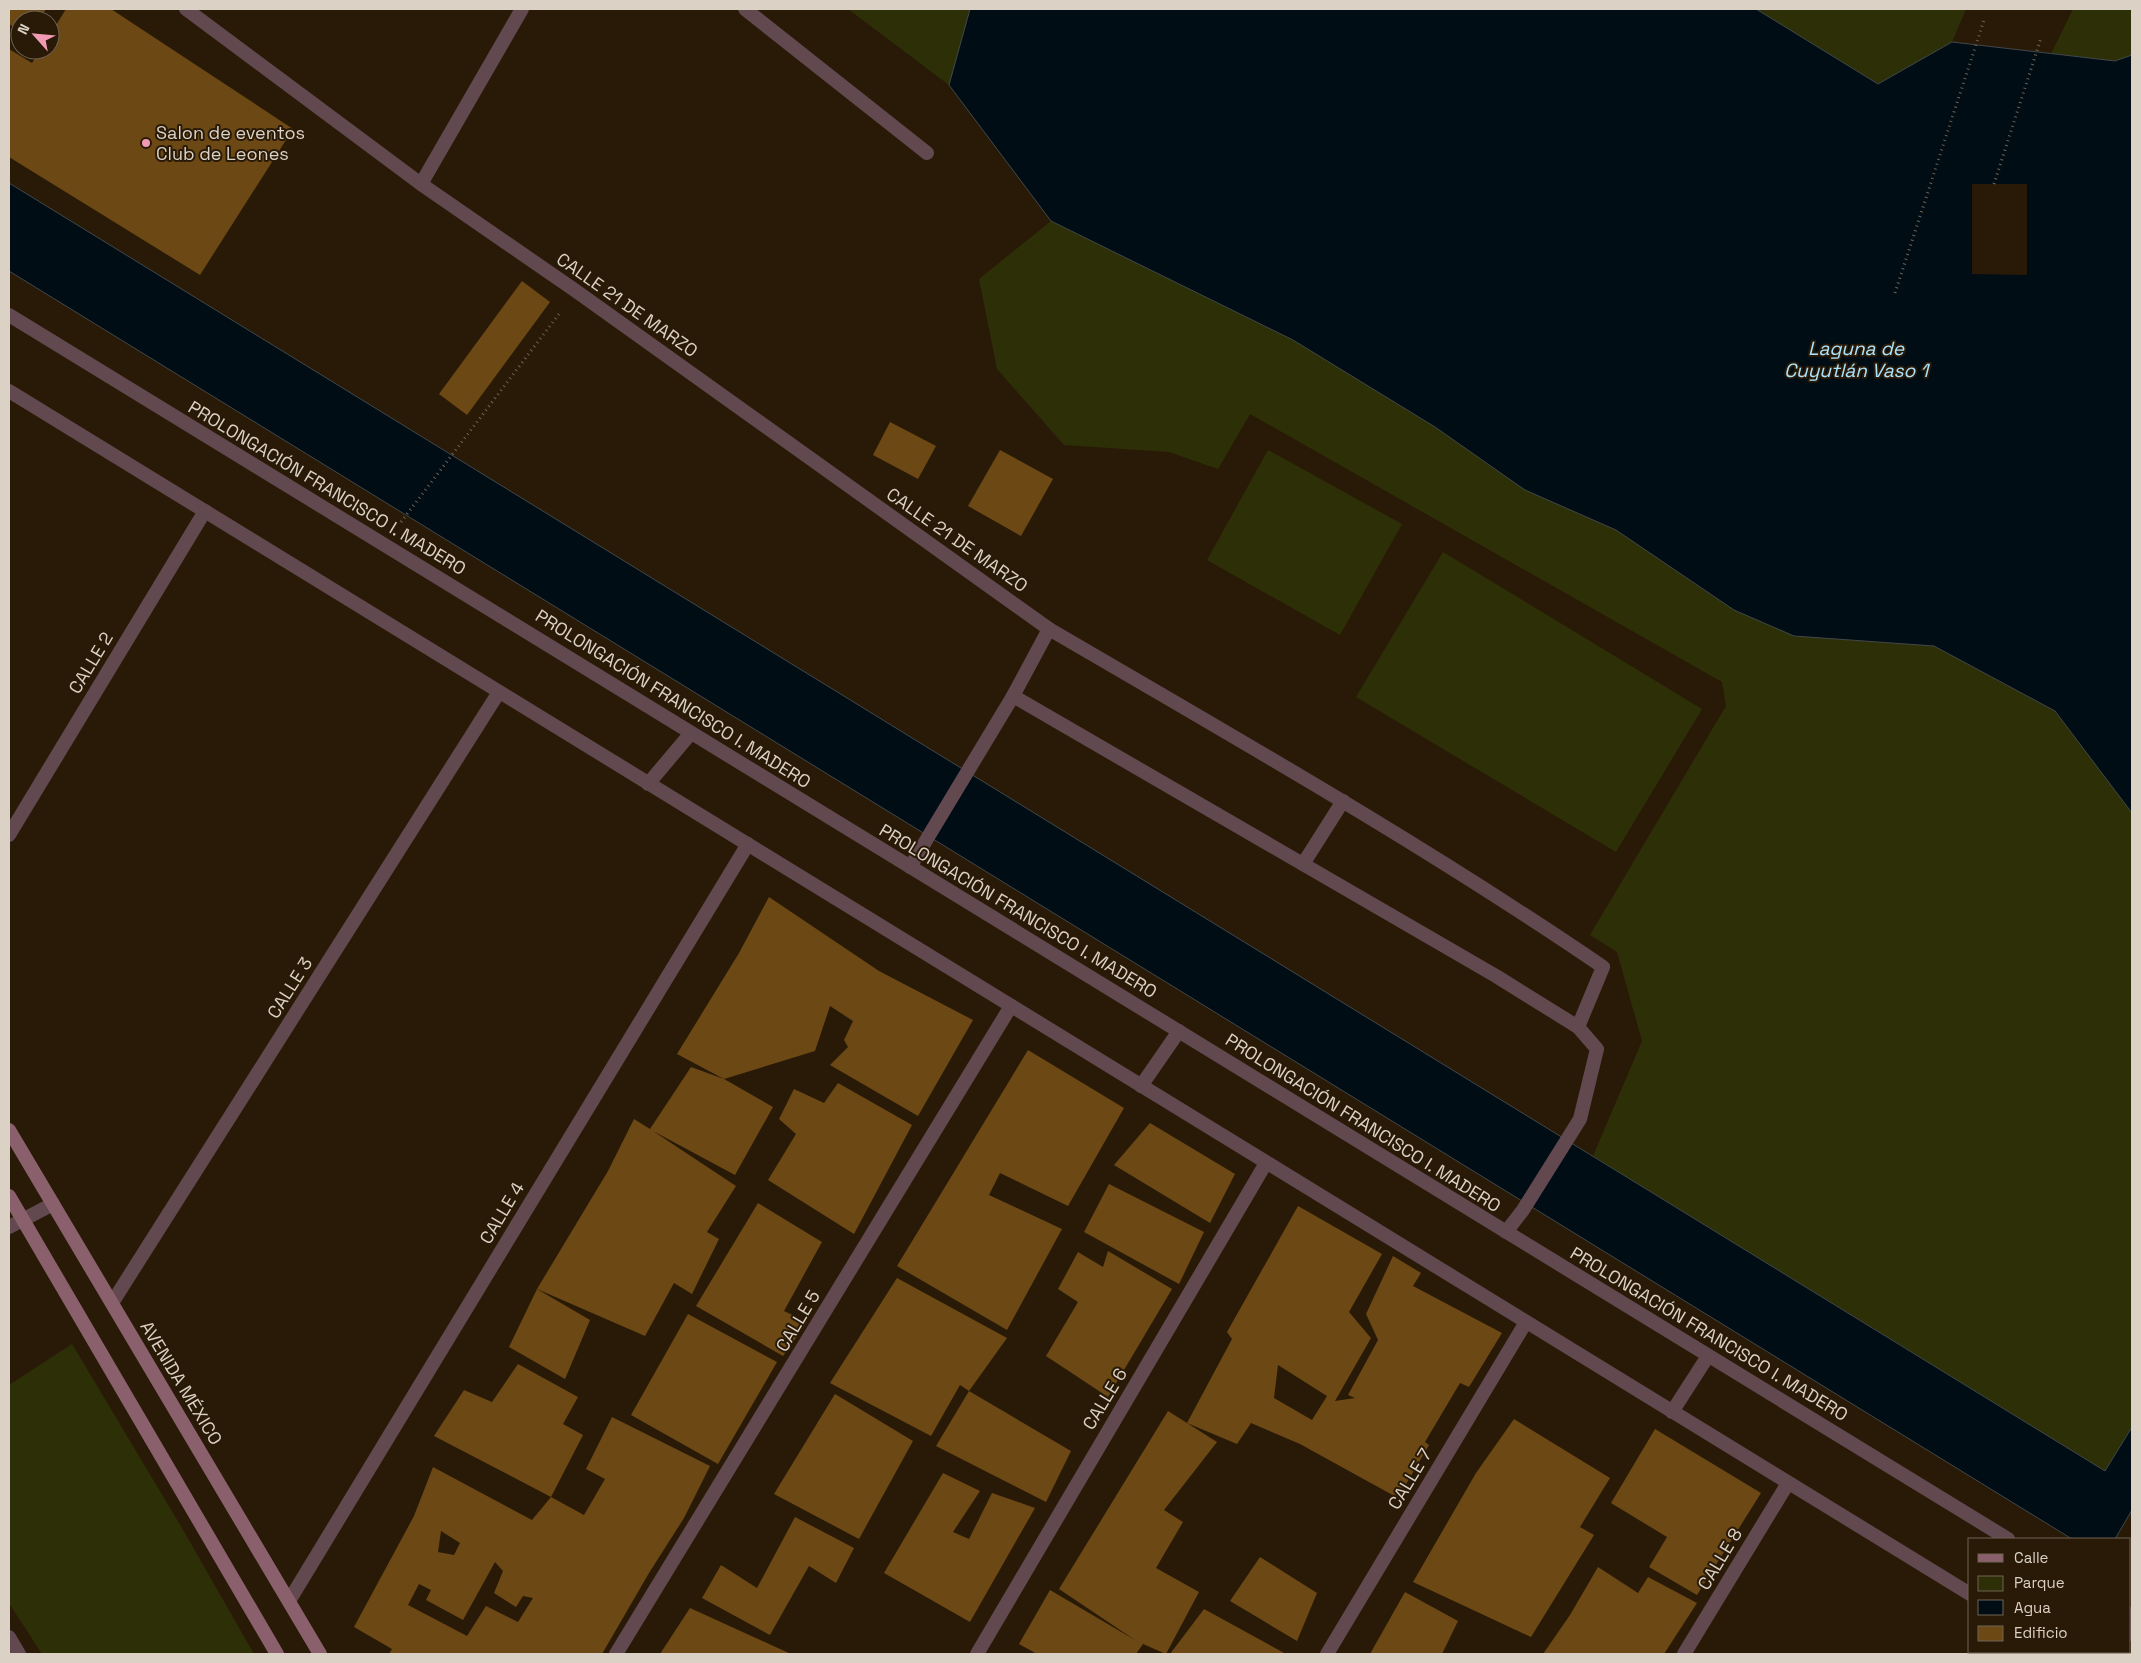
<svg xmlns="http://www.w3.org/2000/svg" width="2141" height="1663" font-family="'Space Grotesk',sans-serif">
<rect width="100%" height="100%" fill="#291a07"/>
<g fill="#2d3006">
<path d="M848 9H970L949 85Z"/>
<path d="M1756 9H1966L1952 42 1878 84Z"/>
<path d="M2073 9H2132V55L2116 61 2051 54Z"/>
<path d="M1051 221 1293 340 1435 427 1525 490 1616 530 1734 610 1794 636 1934 646 2055 711 2132 813V1427L2105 1471 1593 1156 1642 1041 1617 952 1590 935 1726 706 1722 682 1250 414 1218 469 1169 452 1064 445 997 369 979 279Z"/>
<path d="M1268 450 1402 524 1340 635 1207 560Z"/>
<path d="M1443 552 1702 709 1616 852 1356 697Z"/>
<path d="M72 1344 182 1528 254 1654H42L9 1603V1385Z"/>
</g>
<g fill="#000d15" stroke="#42484a">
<path d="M970 9H1756L1878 84 1952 42 2115 61 2132 55V813L2055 711 1934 646 1794 636 1734 610 1616 530 1525 490 1435 427 1293 340 1051 221 949 85Z"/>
<path d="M9 183 2105 1471 2132 1427V1510L2115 1539H2072L9 271Z"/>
</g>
<path fill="#291a07" d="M1972 184H2027V275L1972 274Z"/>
<g fill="#6c4814" fill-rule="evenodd">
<path d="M9 9H46L39 20H20V31L9 24Z"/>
<path d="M66 9H111L293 129 200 275 9 157V49L32 63 40 50H50V35Z"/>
<path d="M522 281 550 302 467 415 439 394Z"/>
<path d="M890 422 936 446 918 479 873 455Z"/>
<path d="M1000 450 1053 479 1021 536 968 506Z"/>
<path d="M769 897 879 971 973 1020 918 1116 830 1065 848 1047 844 1040 853 1021 830 1006 815 1051 724 1079 677 1054 739 953Z"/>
<path d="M1028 1050 1124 1108 1068 1206 1000 1173 989 1195 1062 1229 1007 1330 897 1266Z"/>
<path d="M691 1067 724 1079 773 1107 735 1175 653 1131 736 1186 707 1232 719 1239 692 1294 674 1283 645 1336 537 1289 608 1171 634 1119 650 1129Z"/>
<path d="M838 1083 912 1125 854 1234 768 1180 796 1134 779 1119 794 1089 824 1103Z"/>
<path d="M1150 1123 1235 1174 1210 1223 1114 1165Z"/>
<path d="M1109 1184 1204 1232 1179 1284 1084 1232Z"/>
<path d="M758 1203 822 1242 784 1311 807 1322 783 1356 696 1306Z"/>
<path d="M1298 1206 1382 1254 1349 1312 1371 1338 1335 1401 1355 1398 1348 1395 1378 1340 1366 1314 1393 1256 1421 1273 1413 1286 1502 1333 1469 1387 1460 1383 1425 1442 1429 1445 1398 1498 1300 1444 1251 1423 1237 1444 1187 1423 1232 1339 1227 1332ZM1278 1365 1327 1396 1312 1420 1274 1398Z"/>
<path d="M1108 1251 1172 1289 1108 1397 1046 1356 1078 1302 1058 1289 1078 1252 1103 1267Z"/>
<path d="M897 1278 1007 1338 969 1391 960 1385 931 1436 830 1383Z"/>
<path d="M537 1289 590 1320 565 1379 509 1347Z"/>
<path d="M688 1314 777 1362 718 1464 631 1415Z"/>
<path d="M518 1364 578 1397 563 1424 583 1435 551 1497 434 1436 464 1390 492 1402Z"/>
<path d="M969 1391 1071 1451 1046 1502 936 1446Z"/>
<path d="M835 1394 913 1441 859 1539 774 1494Z"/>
<path d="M1168 1411 1217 1442 1164 1510 1183 1522 1156 1568 1199 1592 1166 1654 1143 1644 1136 1654H1037L1019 1644 1050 1590 1135 1640 1059 1589Z"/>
<path d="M612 1417 710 1466 684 1518 649 1573 602 1654H389L392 1649 354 1627 414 1516 433 1467 532 1520 551 1497 584 1515 605 1479 586 1469ZM441 1531 460 1543 454 1555 438 1552ZM495 1562 503 1571 494 1593 516 1607 523 1596 533 1598 518 1622 486 1606 467 1636 408 1605 419 1584 431 1590 426 1600 463 1620Z"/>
<path d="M1514 1419 1610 1478 1580 1527 1594 1535 1531 1637 1413 1582 1476 1473Z"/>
<path d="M1655 1429 1761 1493 1697 1595 1649 1567 1667 1537 1611 1503Z"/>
<path d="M943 1473 980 1491 953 1532 969 1539 992 1493 1035 1508 970 1622 884 1573Z"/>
<path d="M795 1517 854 1548 836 1583 809 1566 770 1635 702 1598 721 1565 757 1588Z"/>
<path d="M1260 1557 1317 1593 1297 1641 1230 1601Z"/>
<path d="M1598 1567 1638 1593 1648 1577 1697 1603 1664 1654H1543L1570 1615Z"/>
<path d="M1405 1592 1458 1621 1442 1654H1370Z"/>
<path d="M690 1608 791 1654H660Z"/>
<path d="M1204 1609 1286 1654H1170Z"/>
</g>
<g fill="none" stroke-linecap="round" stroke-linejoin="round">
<g stroke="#706353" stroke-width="3" stroke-dasharray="1 4" stroke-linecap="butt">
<path d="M1994 184 2041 38"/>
<path d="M1895 293 1984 20"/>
<path d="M401 522 559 314"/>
</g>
<g stroke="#62484f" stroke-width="14">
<path d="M1013 696 1496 976 1578 1027 1597 1049 1580 1119 1523 1210 1506 1232"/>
<path d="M1303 864 1343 801"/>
<path d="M910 867 1013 696 1049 629C1236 738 1424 845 1603 967L1578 1027"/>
</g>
<g stroke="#62484f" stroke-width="14">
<path d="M186 9 421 184 576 291 1049 629"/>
<path d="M745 9 927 153"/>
<path d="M421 184 522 9"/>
<path d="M9 835 205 511"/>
<path d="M9 1227 53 1204"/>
<path d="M112 1303 499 692"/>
<path d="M289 1601 748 844"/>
<path d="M9 1637 19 1654"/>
<path d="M616 1654 1011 1006"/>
<path d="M977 1654 1266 1163"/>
<path d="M1327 1654 1526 1322"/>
<path d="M1684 1654 1788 1483"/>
</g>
<g stroke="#62484f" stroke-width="14">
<path d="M9 315 2008 1539"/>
<path d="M9 391 1970 1594"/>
<path d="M648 784 691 733"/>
<path d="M1141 1086 1179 1031"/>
<path d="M1672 1412 1708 1356"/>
<path d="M2130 1614 2132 1616"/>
<path d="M2130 1634 2132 1630"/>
<path d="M2063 1652 2067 1654"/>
<path d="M2117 1654 2119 1652"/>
</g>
<g stroke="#89606b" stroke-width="14">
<path d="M9 1130 320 1654"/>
<path d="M9 1196 277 1654"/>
</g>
</g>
<circle fill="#f19ab4" stroke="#291a07" stroke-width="2" cx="146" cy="143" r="5"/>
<g text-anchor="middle" stroke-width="4" stroke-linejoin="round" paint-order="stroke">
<g font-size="18" fill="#dbd1c5" stroke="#291a07" text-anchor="start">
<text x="156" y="139">Salon de eventos<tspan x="156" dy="21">Club de Leones</tspan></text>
</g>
<g font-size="18" fill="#dbd1c5" stroke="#291a07">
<text transform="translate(627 305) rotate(35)" y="6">CALLE 21 DE MARZO</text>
<text transform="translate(327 488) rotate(31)" y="6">PROLONGACIÓN FRANCISCO I. MADERO</text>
<text transform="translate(957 540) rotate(35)" y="6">CALLE 21 DE MARZO</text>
<text transform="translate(91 663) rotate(-59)" y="6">CALLE 2</text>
<text transform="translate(673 699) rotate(32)" y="6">PROLONGACIÓN FRANCISCO I. MADERO</text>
<text transform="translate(1018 911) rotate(31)" y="6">PROLONGACIÓN FRANCISCO I. MADERO</text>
<text transform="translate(290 988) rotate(-58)" y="6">CALLE 3</text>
<text transform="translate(1363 1123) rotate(32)" y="6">PROLONGACIÓN FRANCISCO I. MADERO</text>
<text transform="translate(502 1213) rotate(-59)" y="6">CALLE 4</text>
<text transform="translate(798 1321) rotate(-59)" y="6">CALLE 5</text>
<text transform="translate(1709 1334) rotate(31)" y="6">PROLONGACIÓN FRANCISCO I. MADERO</text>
<text transform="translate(181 1383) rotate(59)" y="6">AVENIDA MÉXICO</text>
<text transform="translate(1105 1399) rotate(-59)" y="6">CALLE 6</text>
<text transform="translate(1410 1479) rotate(-59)" y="6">CALLE 7</text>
<text transform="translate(1720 1559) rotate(-59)" y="6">CALLE 8</text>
</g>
<g font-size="19" font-style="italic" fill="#abe3fd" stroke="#291a07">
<text x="1856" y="355">Laguna de<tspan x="1856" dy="22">Cuyutlán Vaso 1</tspan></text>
</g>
</g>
<rect width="2141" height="1663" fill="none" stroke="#dbd1c5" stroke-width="20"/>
<rect x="1968" y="1538" width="162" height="115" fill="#291a07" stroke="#706353"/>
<rect x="1978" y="1554" width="25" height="8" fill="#89606b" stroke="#706353"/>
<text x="2014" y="1563" font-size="15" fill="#dbd1c5">Calle</text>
<rect x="1978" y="1576" width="25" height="15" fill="#2d3006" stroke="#706353"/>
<text x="2014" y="1588" font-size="15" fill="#dbd1c5">Parque</text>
<rect x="1978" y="1600" width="25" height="15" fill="#000d15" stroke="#706353"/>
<text x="2014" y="1613" font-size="15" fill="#dbd1c5">Agua</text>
<rect x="1978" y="1626" width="25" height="15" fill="#6c4814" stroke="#706353"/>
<text x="2014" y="1638" font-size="15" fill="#dbd1c5">Edificio</text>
<g transform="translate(35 35) rotate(297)"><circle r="24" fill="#291a07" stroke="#706353"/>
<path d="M0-4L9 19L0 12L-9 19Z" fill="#f19ab4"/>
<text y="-8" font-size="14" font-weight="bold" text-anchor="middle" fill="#dbd1c5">N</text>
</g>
</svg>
